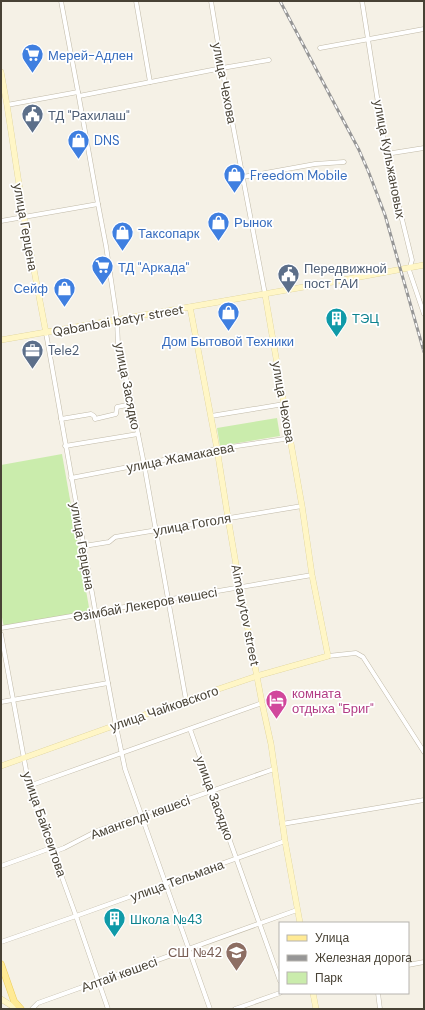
<svg xmlns="http://www.w3.org/2000/svg" width="425" height="1010" font-family="'DM Sans',sans-serif">
<rect width="100%" height="100%" fill="#f5f1e6"/>
<g fill="#caecac">
<path d="M277 418 280 436 220 446 217 428Z"/>
<path d="M62 454 90 613 4 628 1 612V465Z"/>
</g>
<g fill="none" stroke-linecap="round" stroke-linejoin="round">
<defs>
<g id="street">
<path d="M61 1 78 92 98 204 106 246 117 320 118 345 132 404 144 464 186 700"/>
<path d="M136 1 150 82"/>
<path d="M211 1 222 68 265 294"/>
<path d="M362 1 386 154 412 260 409 270 424 314"/>
<path d="M320 48 424 29"/>
<path d="M79 96 222 68 269 60"/>
<path d="M7 105 78 92"/>
<path d="M386 154 424 148"/>
<path d="M243 177 315 164 344 162"/>
<path d="M1 221 98 204"/>
<path d="M46 333 108 683 116 726 125 769 210 1009"/>
<path d="M211 416 284 404"/>
<path d="M61 419 91 414 94 416 95 419 116 414 117 407 132 404"/>
<path d="M65 446 138 434"/>
<path d="M71 478 144 464 217 449 291 438"/>
<path d="M84 546 109 542 115 537 302 506"/>
<path d="M1 628 312 575"/>
<path d="M1 634 29 786 76 916 108 1009"/>
<path d="M328 656 356 653 363 657 424 752"/>
<path d="M1 702 108 683"/>
<path d="M190 729 280 981"/>
<path d="M29 786 262 703"/>
<path d="M282 824 424 800"/>
<path d="M53 852 64 848 97 831 274 769"/>
<path d="M1 866 51 848"/>
<path d="M1 942 76 916 285 841"/>
<path d="M408 965 424 962"/>
<path d="M378 993 380 1009"/>
<path d="M32 1009 38 1003 297 910"/>
<path d="M235 1009 280 993"/>
</g>
<g id="secondary">
<path d="M1 72 7 105 24 217 46 333"/>
<path d="M190 307 217 449 228 518 240 588 262 703 271 744 285 841 300 923"/>
<path d="M1 340 338 281 424 265"/>
<path d="M1 766 186 700 257 676 328 656 312 575 302 506 284 404 265 294"/>
<path d="M313 993 316 1009"/>
<path d="M1 999 17 1009"/>
</g>
<path id="primary" d="M1 964 14 1001 21 1009"/>
</defs>
<use href="#street" stroke="#c1baa8" stroke-width="5"/>
<use href="#secondary" stroke="#d8cc92" stroke-width="6"/>
<use href="#primary" stroke="#edce5b" stroke-width="7"/>
<use href="#street" stroke="#fff" stroke-width="4"/>
<use href="#secondary" stroke="#fff6c6" stroke-width="5.5"/>
<use href="#primary" stroke="#ffea95" stroke-width="6"/>
<defs>
<path id="rail" d="M280 1 359 150 369 173 385 215 424 352"/>
</defs>
<use href="#rail" stroke="#969696" stroke-width="3"/>
<use href="#rail" stroke="#fff" stroke-width="1.5" stroke-dasharray="4.5" stroke-linecap="butt"/>
</g>
<defs>
<symbol id="supermarket-pin" viewBox="-11 -11 22 30"><path d="M0 17L-7.5 6A9.5 9.5 0 1 1 7.5 6Z" fill="#3f7fe0" stroke="#fff"/><path d="M-6-5.5h2.5l.6 2H6L4.5 2H-2.5L-4.4-4H-6ZM-1.5 3.2a1.3 1.3 0 1 0 .1 0ZM3 3.2a1.3 1.3 0 1 0 .1 0Z" fill="#fff"/></symbol>
<symbol id="civic-pin" viewBox="-11 -11 22 30"><path d="M0 17L-7.5 6A9.5 9.5 0 1 1 7.5 6Z" fill="#5c6f8a" stroke="#fff"/><path d="M-.6-6.5H3V-4.5H.6V-3L4-1V1h2V6H-6V1h2V-1L-.6-3ZM-1.2 2.5V6h2.4V2.5Z" fill="#fff"/></symbol>
<symbol id="shop-pin" viewBox="-11 -11 22 30"><path d="M0 17L-7.5 6A9.5 9.5 0 1 1 7.5 6Z" fill="#3f7fe0" stroke="#fff"/><path d="M-5-2.5h2.3a2.7 3.5 0 0 1 5.4 0H5L5.5 6h-11ZM-1.5-2.5h3a1.5 2.3 0 0 0-3 0Z" fill="#fff"/></symbol>
<symbol id="building-pin" viewBox="-11 -11 22 30"><path d="M0 17L-7.5 6A9.5 9.5 0 1 1 7.5 6Z" fill="#0f9aa8" stroke="#fff"/><path d="M-4-6H4V6H1V3H-1V6H-4ZM-2.5-4.3h1.7v1.8h-1.7ZM.8-4.3h1.7v1.8H.8ZM-2.5-1h1.7V.8h-1.7ZM.8-1h1.7V.8H.8Z" fill="#fff"/></symbol>
<symbol id="office-pin" viewBox="-11 -11 22 30"><path d="M0 17L-7.5 6A9.5 9.5 0 1 1 7.5 6Z" fill="#5c6f8a" stroke="#fff"/><path d="M-6-3h4V-5.5h4V-3h4V5H-6ZM-1-4.5V-3h2v-1.5ZM-6 0V1H6V0Z" fill="#fff"/></symbol>
<symbol id="hotel-pin" viewBox="-11 -11 22 30"><path d="M0 17L-7.5 6A9.5 9.5 0 1 1 7.5 6Z" fill="#d1479c" stroke="#fff"/><path d="M-6-4.5h1.5V1H6V5H4.5V3h-9V5H-6ZM-4 0a1.8 1.8 0 1 1 3.6 0ZM.5 0V-2.5h3Q6-2.5 6 0Z" fill="#fff"/></symbol>
<symbol id="school-pin" viewBox="-11 -11 22 30"><path d="M0 17L-7.5 6A9.5 9.5 0 1 1 7.5 6Z" fill="#8d6e63" stroke="#fff"/><path d="M0-5L7-2L0 1L-7-2ZM-4 1L0 2.5L4 1V4Q0 6-4 4Z" fill="#fff"/></symbol>
</defs>
<g fill-rule="evenodd">
<use href="#supermarket-pin" x="20" y="42" width="25" height="34"/>
<use href="#civic-pin" x="20" y="102" width="25" height="34"/>
<use href="#shop-pin" x="66" y="128" width="25" height="34"/>
<use href="#shop-pin" x="222" y="162" width="25" height="34"/>
<use href="#shop-pin" x="206" y="210" width="25" height="34"/>
<use href="#shop-pin" x="110" y="220" width="25" height="34"/>
<use href="#supermarket-pin" x="90" y="254" width="25" height="34"/>
<use href="#civic-pin" x="276" y="262" width="25" height="34"/>
<use href="#shop-pin" x="52" y="276" width="25" height="34"/>
<use href="#shop-pin" x="216" y="300" width="25" height="34"/>
<use href="#building-pin" x="324" y="306" width="25" height="34"/>
<use href="#office-pin" x="20" y="338" width="25" height="34"/>
<use href="#hotel-pin" x="264" y="688" width="25" height="34"/>
<use href="#building-pin" x="102" y="906" width="25" height="34"/>
<use href="#school-pin" x="224" y="940" width="25" height="34"/>
</g>
<g text-anchor="middle" stroke-width="3.5" stroke-linejoin="round" paint-order="stroke">
<g font-size="13" fill="#366cbe" stroke="#fff" text-anchor="start">
<text x="48" y="60">Мерей-Адлен</text>
<text x="94" y="145">DNS</text>
<text x="250" y="180">Freedom Mobile</text>
<text x="234" y="227">Рынок</text>
<text x="138" y="238">Таксопарк</text>
<text x="118" y="272">ТД "Аркада"</text>
<text x="48" y="293" text-anchor="end">Сейф</text>
<text x="228" y="346" text-anchor="middle">Дом Бытовой Техники</text>
</g>
<g font-size="13" fill="#484235" stroke="#fff">
<text transform="translate(225 83) rotate(79)" y="5">улица Чехова</text>
<text transform="translate(390 159) rotate(79)" y="5">улица Кульжановых</text>
<text transform="translate(26 227) rotate(80)" y="5">улица Герцена</text>
<text transform="translate(118 320) rotate(-10)" y="5">Qabanbai batyr street</text>
<text transform="translate(128 386) rotate(79)" y="5">улица Засядко</text>
<text transform="translate(284 402) rotate(80)" y="5">улица Чехова</text>
<text transform="translate(180 457) rotate(-11)" y="5">улица Жамакаева</text>
<text transform="translate(192 524) rotate(-10)" y="5">улица Гоголя</text>
<text transform="translate(83 546) rotate(80)" y="5">улица Герцена</text>
<text transform="translate(145 604) rotate(-10)" y="5">Әзімбай Лекеров көшесі</text>
<text transform="translate(246 615) rotate(79)" y="5">Aimauytov street</text>
<text transform="translate(164 708) rotate(-19)" y="5">улица Чайковского</text>
<text transform="translate(215 798) rotate(70)" y="5">улица Засядко</text>
<text transform="translate(140 817) rotate(-20)" y="5">Амангелді көшесі</text>
<text transform="translate(45 824) rotate(71)" y="5">улица Байсеитова</text>
<text transform="translate(177 880) rotate(-20)" y="5">улица Тельмана</text>
<text transform="translate(119 974) rotate(-20)" y="5">Алтай көшесі</text>
</g>
<g font-size="13" fill="#4e5e75" stroke="#fff" text-anchor="start">
<text x="48" y="120">ТД "Рахилаш"</text>
<text x="304" y="273">Передвижной<tspan x="304" dy="15">пост ГАИ</tspan></text>
<text x="48" y="355">Tele2</text>
</g>
<g font-size="13" fill="#0d838f" stroke="#fff" text-anchor="start">
<text x="352" y="323">ТЭЦ</text>
<text x="130" y="924">Школа №43</text>
</g>
<g font-size="13" fill="#b23c85" stroke="#fff" text-anchor="start">
<text x="292" y="698">комната<tspan x="292" dy="15">отдыха "Бриг"</tspan></text>
</g>
<g font-size="13" fill="#785e54" stroke="#fff" text-anchor="end">
<text x="222" y="957">СШ №42</text>
</g>
</g>
<rect width="425" height="1010" fill="none" stroke="#484235" stroke-width="4"/>
<rect x="279" y="922" width="130" height="72" fill="#ffffff" stroke="#b6b3ae"/>
<rect x="287" y="935" width="20" height="6" fill="#ffea95" stroke="#b6b3ae"/>
<text x="315" y="942" font-size="12" fill="#484235">Улица</text>
<rect x="287" y="955" width="20" height="6" fill="#969696" stroke="#b6b3ae"/>
<text x="315" y="962" font-size="12" fill="#484235">Железная дорога</text>
<rect x="287" y="972" width="20" height="12" fill="#caecac" stroke="#b6b3ae"/>
<text x="315" y="982" font-size="12" fill="#484235">Парк</text>
</svg>
